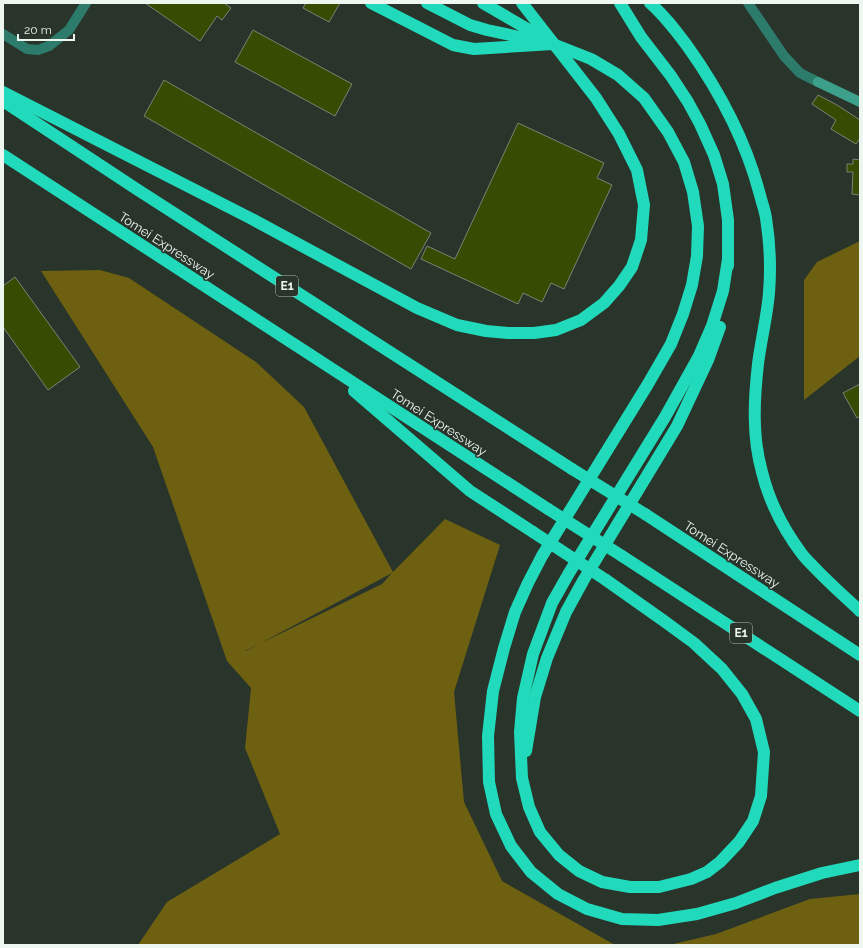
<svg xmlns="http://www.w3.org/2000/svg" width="863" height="948" font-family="Raleway,sans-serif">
<rect width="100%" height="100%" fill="#29342b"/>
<g fill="#6d6010" fill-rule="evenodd">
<path d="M860 241V356L804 400V280L817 262Z"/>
<path d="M100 270 129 278 256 362 304 407 393 572 445 519 500 545 454 692 464 802 502 881 615 945H138L167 902 280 834 245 748 251 688 227 661 153 447 41 271ZM392 573 382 584 245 651H246Z"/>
<path d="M860 894V945H669L716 934 810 899Z"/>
</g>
<g fill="#374b02" stroke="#7d8274">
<path d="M145 3H224L231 8 222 20 217 16 200 41Z"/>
<path d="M306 3H340L329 22 303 8Z"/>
<path d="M253 30 352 84 335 116 235 62Z"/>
<path d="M164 80 431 233 411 269 144 116Z"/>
<path d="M818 95 837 105 860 120V138L856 144 831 129 836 120 812 104Z"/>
<path d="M518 123 604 163 597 178 612 185 564 289 551 283 542 302 523 293 518 304 421 259 427 246 455 259Z"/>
<path d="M853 159 860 160V195L852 194 853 172H847V164H853Z"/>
<path d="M15 277 80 367 48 390 3 327V286Z"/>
<path d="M860 384V416L857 418 843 393Z"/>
</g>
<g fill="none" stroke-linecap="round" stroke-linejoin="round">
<path stroke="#2c7b6b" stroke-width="10" d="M3 34 27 49 38 50 49 46 69 30 86 3"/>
<path stroke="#2c7b6b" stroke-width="10" d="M748 3 784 56 800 73 818 82"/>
<path stroke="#3da08b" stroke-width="10" d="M818 82 860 102"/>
<g stroke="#21dabb" stroke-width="12">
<path d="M371 3 453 45 474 49 553 44"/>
<path d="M427 3 470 25 487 30 538 41"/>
<path d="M483 3 553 44 591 59 618 75 644 98 668 132 684 162 693 192 698 226 697 256 692 285 683 314 671 344 648 384 542 556 528 583 515 612 504 648 493 691 488 736 489 782 496 814 511 846 531 872 558 894 587 909 622 919 658 920 697 914 736 903 775 888 822 873 860 865"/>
<path d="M620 3 641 37 671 76 688 102 700 124 714 155 723 184 728 220V266"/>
<path d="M650 3C665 16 676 31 688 47 720 92 746 141 760 195 762 203 765 211 766 218 770 243 771 268 769 293 767 317 761 340 758 364 754 399 752 437 762 472 769 501 784 530 802 554 805 558 809 562 813 566 828 582 844 596 860 611"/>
<path d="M3 92 250 218 417 308 457 325 486 331 508 333H534L556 330 581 320 604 303 619 286 632 267 641 240 644 205 637 170 619 134 596 98 522 3"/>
<path d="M3 101 138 190 572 469"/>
<path d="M3 155 548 509"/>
<path d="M354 391 470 491 533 532"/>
<path d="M645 514 860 655"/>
<path d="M622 556 860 711"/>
<path d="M606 580 664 621 694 643 722 669 742 694 756 719 764 752 761 796 753 821 739 842 720 862 707 872 691 879 659 887H630L602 882 579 871 559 855 540 832 529 807 522 778 520 732 523 698 533 654 552 603 569 573 665 417 699 356 712 326 723 291 728 259"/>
<path d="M526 751 535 697 547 658 566 612 583 581 677 426 708 360 720 327"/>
</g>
<g stroke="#21dabb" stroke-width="12">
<path d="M572 469 645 514"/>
<path d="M548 509 622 556"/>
<path d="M533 532 606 580"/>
</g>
</g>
<g text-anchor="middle" stroke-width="3" stroke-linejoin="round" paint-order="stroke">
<g fill="#29342b" stroke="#b3bcb5" stroke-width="1">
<rect x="276" y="276" width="22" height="20" rx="3"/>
<rect x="730" y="623" width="22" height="20" rx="3"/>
</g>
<g font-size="12" font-weight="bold" fill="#eef6f0">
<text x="287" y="290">E1</text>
<text x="741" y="637">E1</text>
</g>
<g font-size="13" fill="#eef6f0" stroke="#29342b">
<text transform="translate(167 245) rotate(33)" y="5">Tomei Expressway</text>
<text transform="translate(439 422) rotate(33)" y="5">Tomei Expressway</text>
<text transform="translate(732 554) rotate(33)" y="5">Tomei Expressway</text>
</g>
</g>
<rect width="863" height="948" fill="none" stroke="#eef6f0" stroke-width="8"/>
<path d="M18 34v6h56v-6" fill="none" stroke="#eef6f0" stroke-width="2"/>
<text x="24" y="34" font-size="12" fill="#eef6f0" stroke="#29342b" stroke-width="3" paint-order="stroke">20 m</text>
</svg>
